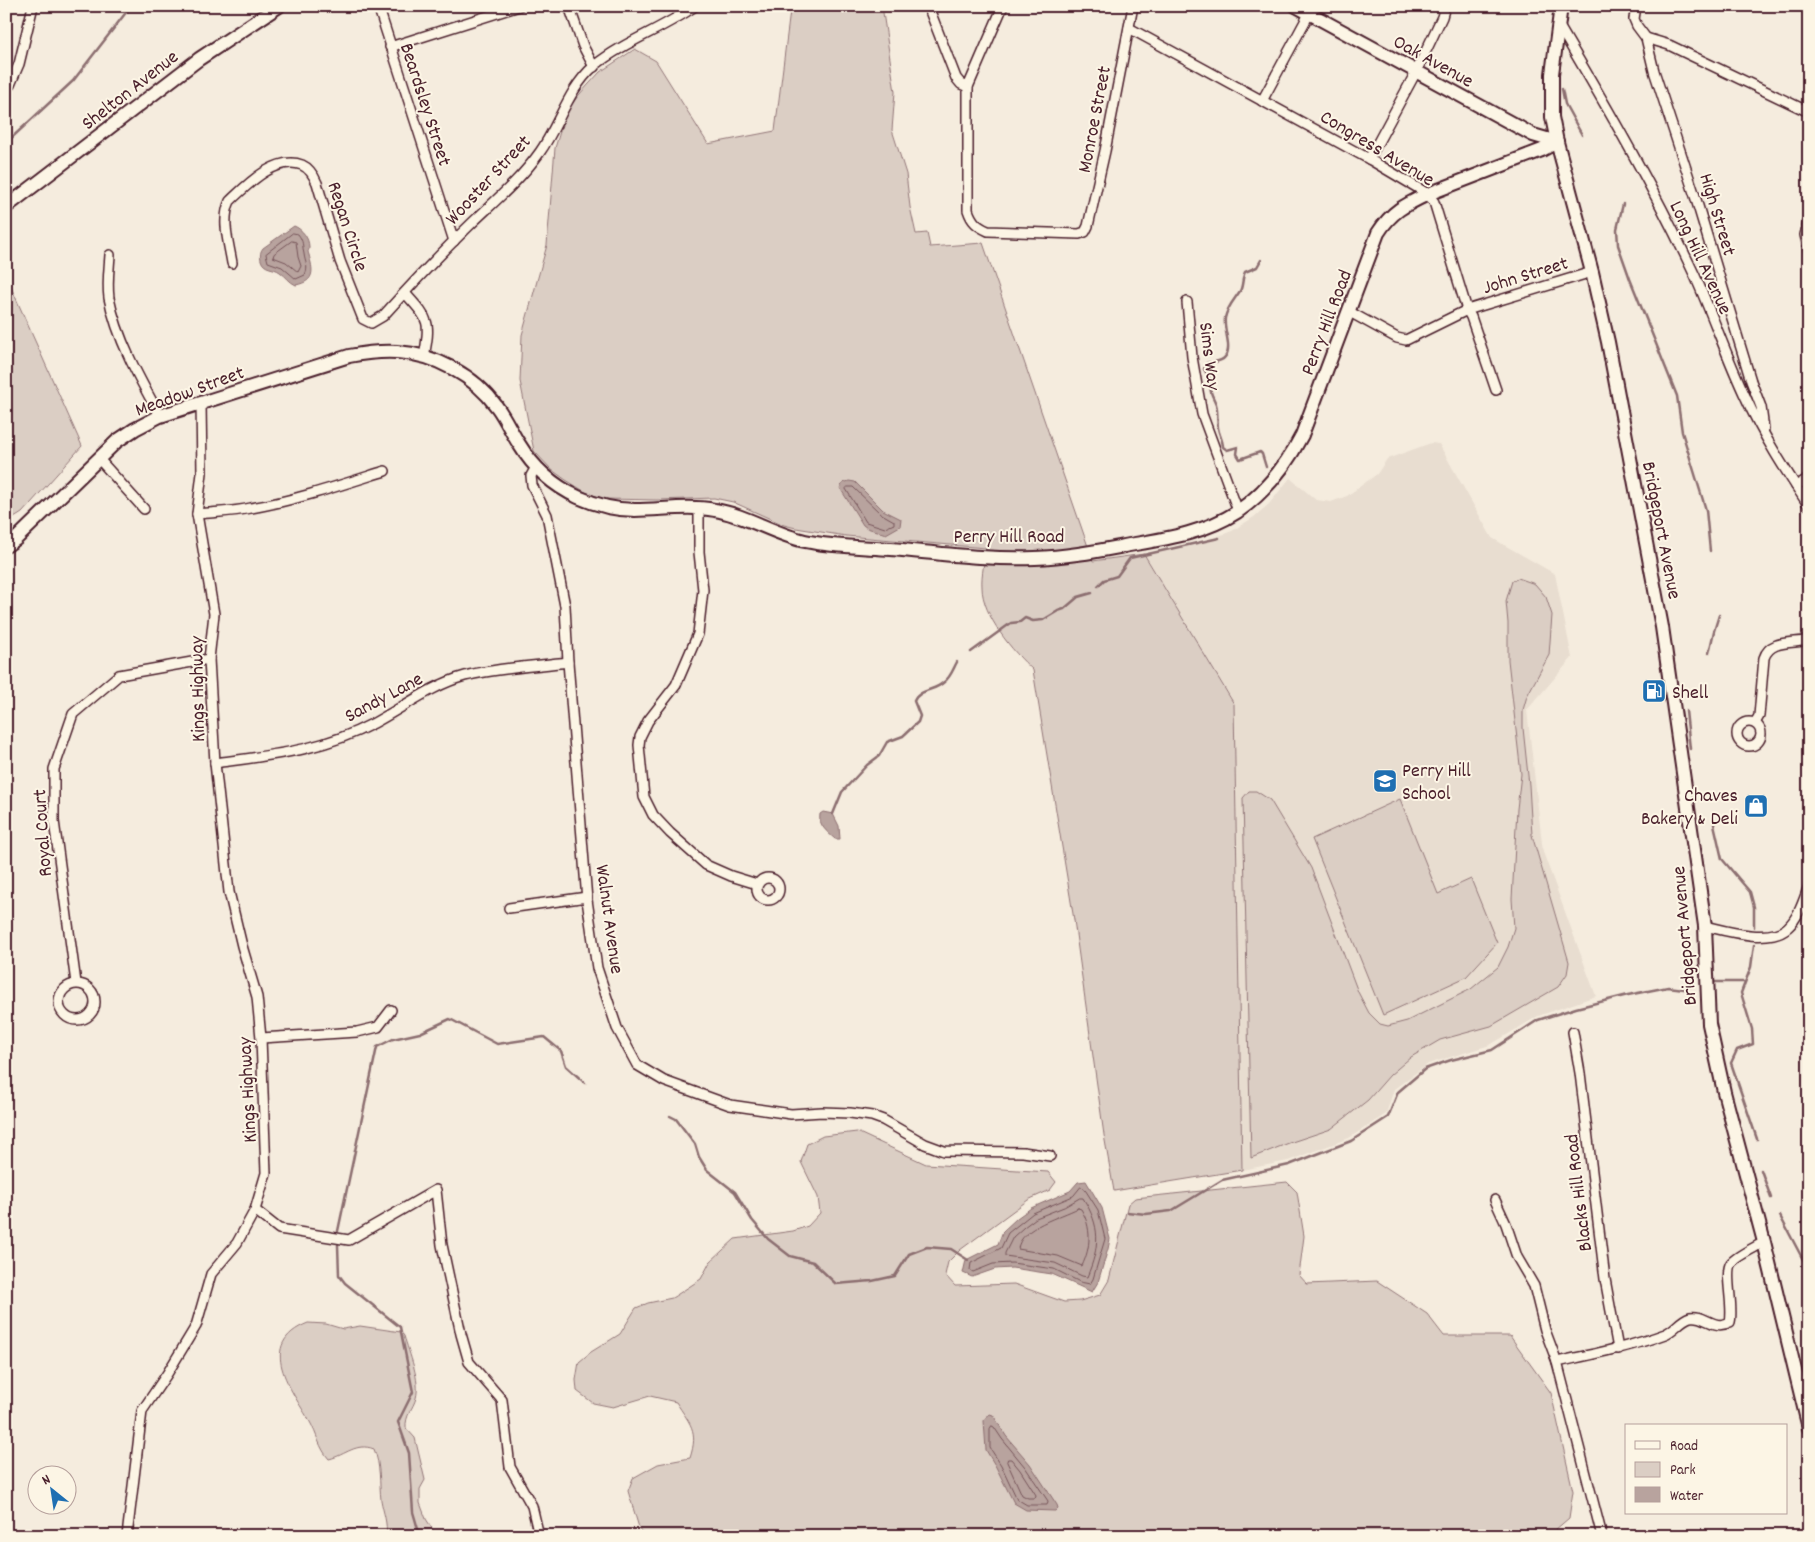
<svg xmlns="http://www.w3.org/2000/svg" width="1815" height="1542" font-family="Dekko,sans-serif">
<rect width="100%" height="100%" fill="#f5ecde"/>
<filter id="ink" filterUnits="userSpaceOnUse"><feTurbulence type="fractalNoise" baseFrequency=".02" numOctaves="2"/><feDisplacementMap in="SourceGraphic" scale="10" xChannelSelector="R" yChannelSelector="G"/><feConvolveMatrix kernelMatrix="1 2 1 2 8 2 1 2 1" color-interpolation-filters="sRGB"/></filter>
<g filter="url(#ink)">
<path fill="#e8ddd0" d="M1431 443 1439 444 1492 538 1555 574 1572 658 1527 710 1543 852 1596 996 1538 1016 1490 1045 1428 1064 1394 1089 1386 1114 1349 1138 1288 1161 1242 1170 1234 704 1144 554 1208 540 1232 531 1254 517 1269 504 1290 478 1316 500 1331 502 1347 496 1377 474 1387 459Z"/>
<g fill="#dbcec4" stroke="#927678">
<path d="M795 6H882L895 92 892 130 906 174 910 207 916 234 927 233 930 247 983 243 1093 561 1144 554 1234 704 1242 1170 1114 1191 1104 1135 1074 920 1033 670C1013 652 982 615 982 587 981 574 985 561 986 548L846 536 796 528 784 525 733 502 714 498 658 500 605 499 587 493 566 480 552 470 534 451 520 381 522 335 547 245 555 148 566 112 578 96 600 72 635 49 656 61 708 144 775 131 790 11Z"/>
<path d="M6 276 82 446 22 513 6 523Z"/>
<path d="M1518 578 1535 584 1546 597 1552 615 1549 655 1527 696 1523 710V728L1529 785 1532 835 1569 962 1567 974 1558 987 1491 1026 1440 1040 1411 1057 1390 1075 1368 1100 1331 1129 1289 1143 1251 1158 1243 798 1249 791H1256L1270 800 1311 868 1358 992 1369 1013 1380 1024 1388 1026 1407 1021 1471 989 1498 967 1508 947 1514 928 1512 899 1517 809 1521 774 1508 660V623L1506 601 1512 581Z"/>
<path d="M1400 799 1438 894 1471 879 1497 943 1466 977 1383 1015 1312 839Z"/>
<path d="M857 1132 926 1164 1048 1172 1056 1182 1050 1190 1028 1200 960 1250 948 1262 945 1275 955 1286 1014 1284 1064 1302 1080 1301 1100 1295 1109 1280 1128 1204 1135 1198 1287 1182 1297 1192 1304 1236 1299 1275 1307 1284 1377 1281 1427 1314 1444 1336H1510L1551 1393 1573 1491 1569 1518 1548 1536H646L640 1531 628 1491 633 1478 658 1464 690 1458C699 1430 690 1424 676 1402L650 1396 613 1407 593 1403 577 1391 576 1380 579 1362 591 1352 620 1334 636 1308 648 1303 672 1298 701 1279 710 1262 735 1239 793 1231 808 1226 820 1213 818 1197 801 1162 807 1144 823 1136Z"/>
<path d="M308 1323 326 1324 343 1329 360 1326 401 1332 404 1336C409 1353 421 1381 416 1398 413 1409 405 1415 406 1428L415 1438 425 1480 420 1489V1503L426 1519 437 1536H386C388 1523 383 1512 381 1500 379 1482 381 1466 374 1449 356 1442 346 1455 329 1459 319 1448 317 1434 310 1422 291 1389 255 1344 308 1323Z"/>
</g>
<g fill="#b8a39e" stroke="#8c6e70">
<path d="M294 226C302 229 309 238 309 247 309 253 307 249 309 255 313 270 316 281 296 285 289 282 286 276 280 272 274 267 264 270 261 260 260 255 260 252 263 248Z"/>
<path d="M849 481 855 482 883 510 901 519 900 526 886 534 867 528 863 525 840 488 843 483Z"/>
<path d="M823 812 833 814 839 826 840 839H835C827 832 818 825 820 814Z"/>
<path d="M1086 1181 1102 1208 1110 1239 1108 1249 1098 1282 1092 1292 1052 1274 1012 1268 995 1269 972 1277 963 1273 966 1260 998 1244 1003 1231 1017 1218 1031 1208 1070 1191 1078 1182Z"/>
<path d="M990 1414 993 1415 1006 1436 1030 1464 1057 1505 1058 1508 1055 1511 1026 1510 1014 1503 996 1467 986 1450 984 1421 985 1418Z"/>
</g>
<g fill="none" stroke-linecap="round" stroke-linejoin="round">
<g stroke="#765459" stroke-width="1">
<path d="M293 233 298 234C304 242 302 245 304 254 305 263 309 266 305 275L296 279 282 267 268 262 266 254Z"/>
<path d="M292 241 296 242 298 257 301 266 298 272 286 262 273 257 274 254Z"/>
<path d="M848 487H853L880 513 894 521V524L885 528 866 522 846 489Z"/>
<path d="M1081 1187 1084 1188 1098 1210 1105 1239 1093 1279 1090 1284 1080 1282 1054 1269 1012 1263 993 1264 973 1272 970 1270 971 1263 1001 1248 1008 1233 1033 1213 1073 1196Z"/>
<path d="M1080 1198H1083C1101 1227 1100 1246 1087 1277L1082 1276 1055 1263 1005 1256V1253L1013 1237 1024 1227 1036 1218 1064 1207Z"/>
<path d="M1078 1208 1081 1209C1092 1228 1091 1247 1082 1266L1058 1256 1018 1249C1020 1227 1061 1217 1078 1208Z"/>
<path d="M992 1426 994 1427 1002 1439 1025 1467 1048 1501 1047 1505H1027L1017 1499 1001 1465 990 1448V1429Z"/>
<path d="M1008 1459H1011L1020 1470 1036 1495 1035 1498H1028L1022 1495 1007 1462Z"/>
</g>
<g stroke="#8c6e70" stroke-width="2.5">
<path d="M1562 89 1565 104 1582 135"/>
<path d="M6 143 73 81 131 6"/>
<path d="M1623 204 1617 229 1618 245 1630 279 1677 396 1682 432 1706 510 1710 551"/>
<path d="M1261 260 1257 267 1245 272C1242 278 1243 286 1240 291 1234 300 1227 307 1225 318 1223 330 1233 347 1225 357 1221 363 1213 361 1207 363L1204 369 1212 382C1208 391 1213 396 1216 404 1218 411 1217 420 1218 428 1219 435 1223 440 1223 447L1227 450 1238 447 1237 454 1240 459 1260 452 1262 454 1266 467"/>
<path d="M1098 586 1104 580 1117 576 1130 558 1219 538"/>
<path d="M971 652 1011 623 1020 622 1025 618 1033 621 1043 620 1058 611 1064 609 1078 597 1092 593"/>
<path d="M1709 653 1714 631 1719 615"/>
<path d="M1686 711 1690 749"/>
<path d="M833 814 842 792 867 765 879 756 887 742 903 736 918 722 920 716 914 701C919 689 935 691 944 682 951 677 953 669 957 662"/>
<path d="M1714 824 1722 859 1750 892 1754 907V927"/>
<path d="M1754 945 1751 967 1741 993 1752 1029 1753 1044 1737 1050 1731 1063 1757 1139"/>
<path d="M1715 982H1744"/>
<path d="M670 1116 676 1119 695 1144 699 1157 707 1170 735 1192 752 1220 768 1239 790 1256 813 1262 836 1284 872 1281 895 1276 909 1254 927 1247 951 1249 968 1260"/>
<path d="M1761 1170 1771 1198"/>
<path d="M1127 1212 1146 1214 1171 1211 1222 1180 1289 1165 1351 1141 1388 1117 1398 1092 1425 1069 1451 1060 1492 1050 1538 1020 1576 1008 1628 995 1668 987 1684 989 1691 986"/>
<path d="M1780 1216 1809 1271"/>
<path d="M338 1231 377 1047 393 1039 420 1033 450 1019 497 1044 544 1037 561 1051 566 1066 585 1083"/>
<path d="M338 1245 339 1275 345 1283 400 1327 413 1392 398 1422 409 1453 413 1512 420 1536"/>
</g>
<defs>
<g id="street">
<path d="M378 6 454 241"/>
<path d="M569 6 583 46 594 67"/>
<path d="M928 6 956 78 961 84 968 87"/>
<path d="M1003 6 968 87V210C972 222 977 226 988 231L1079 234 1085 232 1088 226 1105 151 1133 6"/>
<path d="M1636 6 1634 19 1637 26 1646 38 1654 71 1695 196 1751 381 1761 407 1764 429"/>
<path d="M1559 26C1607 107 1655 190 1695 276 1713 316 1727 358 1746 398 1763 436 1786 471 1809 506"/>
<path d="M1129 28 1369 159 1428 194 1434 202 1467 310 1471 317 1496 390"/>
<path d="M1646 38 1669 45 1809 112"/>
<path d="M390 47 519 6"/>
<path d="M10 85 19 64 33 6"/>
<path d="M1262 101 1309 14 1311 6"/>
<path d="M1369 159 1416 72 1442 17 1445 6"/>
<path d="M1809 218 1805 235 1809 252"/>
<path d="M110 255C109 270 107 284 109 298 117 339 140 380 160 416"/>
<path d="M232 263C229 244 221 220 230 201 247 185 276 155 302 165 309 168 314 176 317 183L340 261 363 319 371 323 383 316C412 284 441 253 472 223 495 201 521 179 540 152 559 125 568 89 594 66 625 41 663 29 695 6"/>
<path d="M405 293C429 320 431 320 424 357"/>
<path d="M1187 302 1192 357 1202 414 1238 511"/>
<path d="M1348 311 1397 338 1406 340 1467 310 1592 272"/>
<path d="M98 458 144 509"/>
<path d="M536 467 531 476 532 485 547 515 565 606 568 662 587 900 597 968 617 1028 637 1065 664 1081 730 1105 791 1114 822 1112 850 1113 872 1116 883 1120 925 1144 944 1151 1023 1152 1050 1156"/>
<path d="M1796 486 1809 478"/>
<path d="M699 507V552L703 590 698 634 676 685 648 721 640 737 639 745 644 797 653 815 670 833 706 865 731 876 757 884"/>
<path d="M197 514C215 512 234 512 251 508 297 500 341 485 385 471"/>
<circle cx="1749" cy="734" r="12"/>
<path d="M1755 723 1759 716 1764 658C1770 639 1793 644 1809 640"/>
<path d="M215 763C273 755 321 751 374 723 404 707 432 685 465 676 496 668 536 666 568 662"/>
<circle cx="768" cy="889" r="11"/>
<path d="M509 908 587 897"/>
<path d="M1705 926C1726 931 1770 944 1788 927 1799 917 1804 899 1809 886"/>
<path d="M76 983 54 821V769L73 714 119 675 209 659"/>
<circle cx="77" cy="1002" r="18"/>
<path d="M1573 1032 1580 1073 1605 1279 1618 1349"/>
<path d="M261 1038 357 1032 378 1027 391 1010"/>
<path d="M1495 1200 1506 1224 1517 1257 1534 1286 1545 1330 1557 1362"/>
<path d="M255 1210 279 1229 349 1240 436 1190 442 1245 461 1334 469 1362 502 1400 510 1467 532 1506 539 1536"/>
<path d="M127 1536 142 1411 167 1374 196 1326 211 1274 237 1243 255 1210 266 1173 261 1038 257 997 242 946 229 892 215 763 209 659 214 614 197 514 202 473 201 403"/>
<path d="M1602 1536 1557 1362C1593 1354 1630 1347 1665 1334 1675 1330 1680 1320 1690 1317 1705 1314 1713 1331 1730 1322 1734 1307 1724 1272 1731 1263 1736 1256 1756 1247 1764 1242"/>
</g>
<g id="secondary">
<path d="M1296 6 1533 135 1557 142"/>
<path d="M1561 6 1552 74V117L1557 142 1592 272 1608 342 1662 627 1705 926 1709 1024 1724 1092 1764 1242 1809 1428"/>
<path d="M6 207 199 59 279 6"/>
<path d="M6 546 16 539 117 441 135 429 160 416 349 356C365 353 381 351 397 352 435 354 475 376 497 407 506 419 511 432 519 444 533 467 554 486 578 497 596 505 615 510 635 510 662 510 688 505 715 510 746 515 774 534 805 541 833 547 863 547 891 549 938 553 987 560 1035 558 1069 557 1102 550 1135 544 1171 538 1206 532 1237 512 1266 492 1286 466 1302 435L1378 233C1392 211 1405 205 1428 194L1542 150 1557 142"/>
</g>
</defs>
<use href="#street" stroke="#4a1f2b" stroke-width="12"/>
<use href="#secondary" stroke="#4a1f2b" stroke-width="16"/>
<use href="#street" stroke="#fcf5e5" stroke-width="9"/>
<use href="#secondary" stroke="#fcf5e5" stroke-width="12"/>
</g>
</g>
<defs>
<symbol id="fuel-square" viewBox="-11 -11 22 22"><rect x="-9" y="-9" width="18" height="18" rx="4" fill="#1f6fb2" stroke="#fcf5e5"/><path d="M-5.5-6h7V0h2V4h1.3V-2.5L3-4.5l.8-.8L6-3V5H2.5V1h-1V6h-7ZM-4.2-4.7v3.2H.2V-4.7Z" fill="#fff"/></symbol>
<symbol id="school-square" viewBox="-11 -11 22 22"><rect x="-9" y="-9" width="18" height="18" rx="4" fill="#1f6fb2" stroke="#fcf5e5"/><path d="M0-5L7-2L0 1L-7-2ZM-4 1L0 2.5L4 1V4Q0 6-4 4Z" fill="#fff"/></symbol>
<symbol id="shop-square" viewBox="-11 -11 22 22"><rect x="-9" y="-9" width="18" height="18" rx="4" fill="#1f6fb2" stroke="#fcf5e5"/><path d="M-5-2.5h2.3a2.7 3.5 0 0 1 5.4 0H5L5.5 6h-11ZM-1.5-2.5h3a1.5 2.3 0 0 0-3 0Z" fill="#fff"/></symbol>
</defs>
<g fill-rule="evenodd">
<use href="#fuel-square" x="1640" y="677" width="28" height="28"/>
<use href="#school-square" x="1371" y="767" width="28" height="28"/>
<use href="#shop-square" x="1742" y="792" width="28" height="28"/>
</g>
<g text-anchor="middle" stroke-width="4" stroke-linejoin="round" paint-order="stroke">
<g font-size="20" fill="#4a1f2b" stroke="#fcf5e5">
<text transform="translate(1434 60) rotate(29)" y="7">Oak Avenue</text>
<text transform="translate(129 89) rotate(-38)" y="7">Shelton Avenue</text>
<text transform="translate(427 104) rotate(72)" y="7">Beardsley Street</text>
<text transform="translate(1093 119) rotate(-79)" y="7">Monroe Street</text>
<text transform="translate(1378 147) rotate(31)" y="7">Congress Avenue</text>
<text transform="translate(487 179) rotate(-47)" y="7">Wooster Street</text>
<text transform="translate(1719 214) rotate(73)" y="7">High Street</text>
<text transform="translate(349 226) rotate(72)" y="7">Regan Circle</text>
<text transform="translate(1702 257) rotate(65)" y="7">Long Hill Avenue</text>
<text transform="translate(1525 274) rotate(-17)" y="7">John Street</text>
<text transform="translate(1325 322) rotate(-69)" y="7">Perry Hill Road</text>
<text transform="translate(1211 356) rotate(83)" y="7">Sims Way</text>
<text transform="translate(189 390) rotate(-20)" y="7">Meadow Street</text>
<text transform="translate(1663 530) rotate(79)" y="7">Bridgeport Avenue</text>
<text x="1009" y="542">Perry Hill Road</text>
<text transform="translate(196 689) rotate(-91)" y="7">Kings Highway</text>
<text transform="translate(383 696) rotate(-28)" y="7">Sandy Lane</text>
<text transform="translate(41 833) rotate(-94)" y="7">Royal Court</text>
<text transform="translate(611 919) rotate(82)" y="7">Walnut Avenue</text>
<text transform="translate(1683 936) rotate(-95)" y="7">Bridgeport Avenue</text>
<text transform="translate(246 1090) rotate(-93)" y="7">Kings Highway</text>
<text transform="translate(1577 1193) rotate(-97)" y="7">Blacks Hill Road</text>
</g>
<g font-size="20" fill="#4a1f2b" stroke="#fcf5e5" text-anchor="start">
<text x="1672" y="698">Shell</text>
<text x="1402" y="776">Perry Hill<tspan x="1402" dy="23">School</tspan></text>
<text x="1738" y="801" text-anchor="end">Chaves<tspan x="1738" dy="23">Bakery &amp; Deli</tspan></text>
</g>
</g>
<rect width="1815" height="1542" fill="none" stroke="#fcf5e5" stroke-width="25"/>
<rect x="12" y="12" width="1790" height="1517" fill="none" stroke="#4a1f2b" stroke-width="2" filter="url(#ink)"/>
<rect x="1625" y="1424" width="162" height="90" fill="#fcf5e5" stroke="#b59f9b"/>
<rect x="1635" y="1441" width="25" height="8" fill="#fcf5e5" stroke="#b59f9b"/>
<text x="1670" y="1450" font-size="15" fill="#4a1f2b">Road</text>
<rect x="1635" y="1462" width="25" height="15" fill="#dbcec4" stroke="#b59f9b"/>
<text x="1670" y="1474" font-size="15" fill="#4a1f2b">Park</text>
<rect x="1635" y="1487" width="25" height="15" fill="#b8a39e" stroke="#b59f9b"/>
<text x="1670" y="1500" font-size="15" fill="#4a1f2b">Water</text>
<g transform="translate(52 1490) rotate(330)"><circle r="24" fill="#fcf5e5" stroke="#b59f9b"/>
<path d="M0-4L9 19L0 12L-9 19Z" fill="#1f6fb2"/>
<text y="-8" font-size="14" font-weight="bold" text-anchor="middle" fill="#4a1f2b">N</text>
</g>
</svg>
